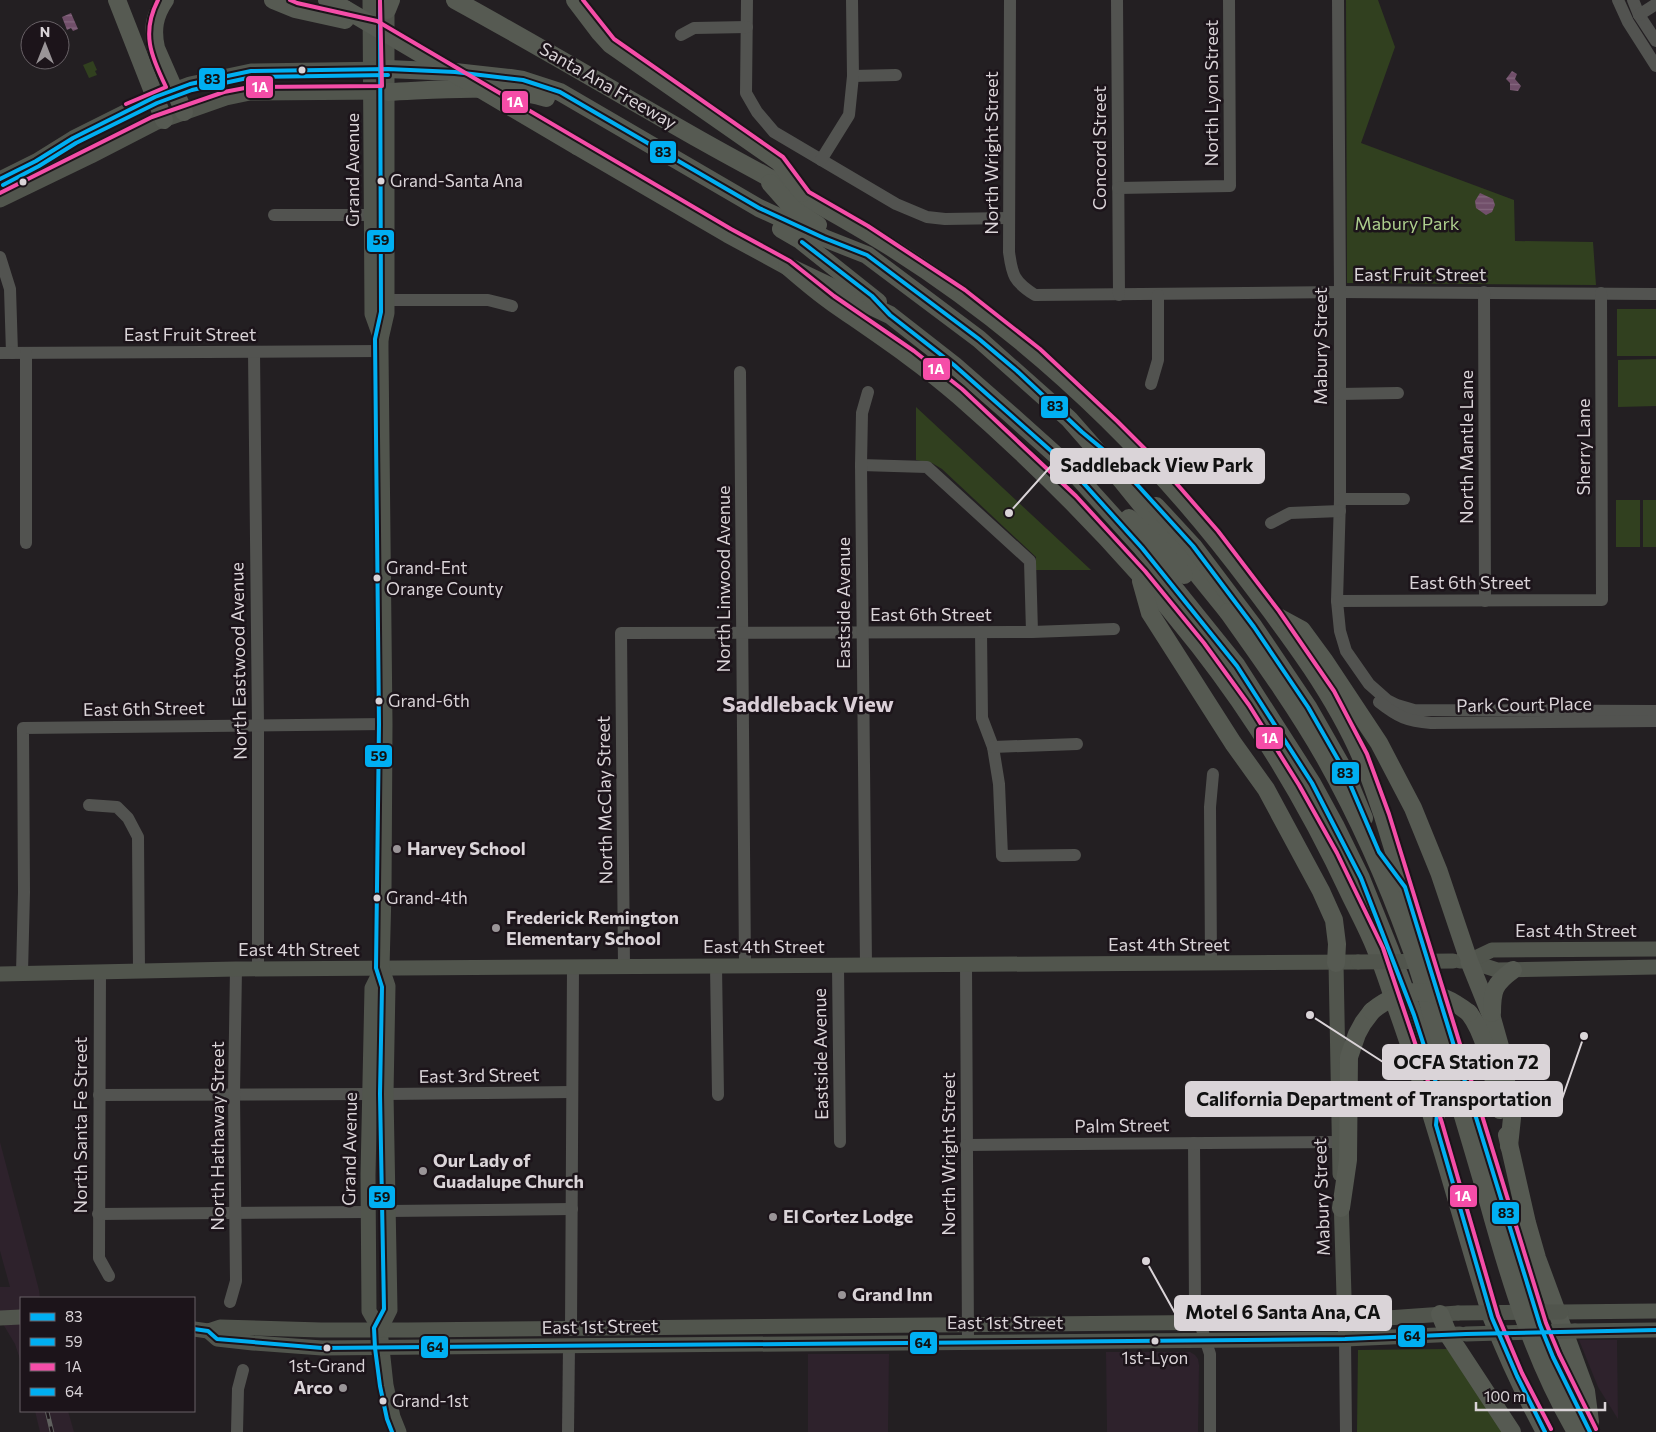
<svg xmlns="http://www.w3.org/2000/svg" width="1656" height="1432" font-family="Commissioner,sans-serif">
<defs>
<pattern id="water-rules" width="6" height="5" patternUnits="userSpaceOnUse" patternTransform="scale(1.25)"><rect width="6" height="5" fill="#714f6a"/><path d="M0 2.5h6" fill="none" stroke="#85677f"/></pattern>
</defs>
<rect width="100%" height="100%" fill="#231f22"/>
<g fill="#2e222c">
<path d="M0 1142 39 1290 40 1298H21V1362L15 1344 0 1319V1287H10L0 1251Z"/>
<path d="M1579 1340H1617L1618 1419 1598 1387Z"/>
<path d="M1106 1352H1190L1195 1355 1198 1359 1199 1365 1198 1432H1107Z"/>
<path d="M808 1354H889L888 1432H808Z"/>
<path d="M35 1411H68L74 1432H40Z"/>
</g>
<g fill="#31401f">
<path d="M1346 0H1378L1395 47 1361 143 1514 200 1515 241 1593 242 1596 285 1347 283Z"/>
<path d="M93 61 97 70 95 71 97 75 89 78 83 65Z"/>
<rect x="1617" y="309" width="39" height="47"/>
<path d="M1656 359V406L1618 407V360Z"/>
<path d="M916 407 1091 570H1036V557L942 469 932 463 916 460Z"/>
<rect x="1616" y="500" width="24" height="47"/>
<rect x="1643" y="500" width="13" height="47"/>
<path d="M1447 1349 1505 1432H1357L1358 1350Z"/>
</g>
<g fill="url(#water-rules)">
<path d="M71 13 78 29 73 31 71 28 67 30 62 17Z"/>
<path d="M1512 71 1517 74 1515 79 1521 86 1518 91 1510 90V83L1506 79Z"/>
<path d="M1480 193 1493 199 1495 205 1492 212 1486 215 1476 208 1475 201Z"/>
</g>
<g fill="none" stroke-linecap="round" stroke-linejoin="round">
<g stroke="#525350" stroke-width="12">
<path d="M747 0 746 93 757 112 774 132 896 204 927 217 945 219 1008 218"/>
<path d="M1010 0 1009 252C1012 275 1014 282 1035 295L1340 292 1656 294"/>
<path d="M1117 0 1119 295"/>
<path d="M1338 0 1340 292V499L1337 601 1340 631 1346 651 1369 684 1387 700 1397 705 1414 710 1656 711"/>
<path d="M1618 0 1628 22 1656 66"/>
<path d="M1633 0 1639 15 1656 41"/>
<path d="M1639 15 1656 4"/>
<path d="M681 35 694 28 747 27"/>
<path d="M853 76 896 75"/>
<path d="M821 160 849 115 853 76 852 0"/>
<path d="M1118 188 1230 186 1229 0"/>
<path d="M274 215H372"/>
<path d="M0 257 10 289 12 353"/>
<path d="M1484 292 1485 601"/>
<path d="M377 300H488L512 306"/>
<path d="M254 352 258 726V969"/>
<path d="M0 353 381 351"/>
<path d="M26 353V543"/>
<path d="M740 372 745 966"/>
<path d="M1151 384 1158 360V295"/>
<path d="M1340 394 1398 393"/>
<path d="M861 465 927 467 1030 561 1032 632"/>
<path d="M1340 499H1404"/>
<path d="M1271 523 1290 513 1340 511"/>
<path d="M1337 601 1602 600 1601 293"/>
<path d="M981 632 982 718 993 747 999 784 1002 856 1075 855"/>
<path d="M1379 702C1398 717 1407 721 1431 723L1656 721"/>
<path d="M993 747 1077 744"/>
<path d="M89 805 117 807 128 818 138 837 139 971"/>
<path d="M1211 963 1210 807 1213 774"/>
<path d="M966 965 968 1342"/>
<path d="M624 966 621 633 1032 632 1114 629"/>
<path d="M716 966 718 1095"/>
<path d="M838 966 840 1142"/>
<path d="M866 966 861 465 862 413 868 392"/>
<path d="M100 972 99 1258 109 1276"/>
<path d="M22 973 24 892 23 728 385 724"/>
<path d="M386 1094 572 1092"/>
<path d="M99 1095 370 1094"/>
<path d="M1194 1143 1195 1308 1210 1354V1432"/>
<path d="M966 1145 1339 1142"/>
<path d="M388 1211 572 1209"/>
<path d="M98 1214 368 1212"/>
<path d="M230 1302 236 1281 234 1094 236 969"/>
<path d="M571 1328 573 967"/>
<path d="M1345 1339 1346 1432"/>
<path d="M237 1432 238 1389 243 1370"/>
<path d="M568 1432 569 1346"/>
</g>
<g stroke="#51554d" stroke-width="15">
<path d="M370 0 372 314 381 339"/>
<path d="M0 179 36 161 73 138 155 97 190 84 251 71 388 69"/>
<path d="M0 200 91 156 155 123 226 98 250 93 388 92"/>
<path d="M1460 961H1469L1497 970 1656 967"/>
<path d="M1469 961 1492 950 1656 949"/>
<path d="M1336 963 1340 1174"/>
<path d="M382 968 372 988 368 1175 369 1311 380 1330 386 1385 393 1417 399 1432"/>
<path d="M0 974 236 969 1358 962"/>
<path d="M1341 1197 1345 1329"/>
<path d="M1561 1312 1656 1311"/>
<path d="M0 1318 21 1317"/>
<path d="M194 1329 208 1331 220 1327 321 1330H408L1345 1321 1458 1313"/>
<path d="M380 1330 390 1310 386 1094 388 986 382 968 384 892 385 724 381 351V339L387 313V10L386 0"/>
<path d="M208 1331 217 1339 253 1343 322 1348 1345 1339 1460 1334"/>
<path d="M1575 1331 1656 1330"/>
</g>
<g stroke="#565a52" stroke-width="18">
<path d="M117 0 164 120"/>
<path d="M165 0C154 16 152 30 156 48L184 112"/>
<path d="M273 0 295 9 345 20"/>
<path d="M327 0 345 9"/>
<path d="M455 0C539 46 621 95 704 142 766 177 831 209 892 248 1032 337 1153 453 1252 586 1292 639 1334 695 1361 757 1370 776 1376 797 1383 816L1540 1325 1553 1357 1590 1432"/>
<path d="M575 0 600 33 610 44 779 162 802 193"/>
<path d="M387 10 391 0"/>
<path d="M388 69 455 72 510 78 523 80 560 92 759 208 824 238 867 255 979 339 1069 419 1105 460 1228 612"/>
<path d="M388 92C439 90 497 83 546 98"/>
<path d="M577 146 728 234 787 266 890 315 954 365 1010 414 1068 466 1142 548 1237 666 1312 783 1335 825 1361 878 1390 950 1414 1015 1439 1092 1436 1117"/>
<path d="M770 183 793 209 818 225"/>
<path d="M781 229 800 240 878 302"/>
<path d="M787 266C802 279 817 292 833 303 876 333 920 362 959 396 1046 472 1128 555 1199 646 1259 723 1310 809 1351 897 1360 915 1369 932 1376 950 1385 971 1391 992 1398 1012 1434 1113 1460 1216 1492 1318 1507 1357 1525 1395 1545 1432"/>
<path d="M1156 506 1193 546 1254 627 1308 707 1344 770 1364 818"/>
<path d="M1129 518 1153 541 1184 575"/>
<path d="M1141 581 1150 613 1233 743 1266 789 1321 891 1334 920 1337 944 1336 963"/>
<path d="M1278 617 1302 630 1324 660 1379 743 1413 808 1439 872 1469 961 1492 1018 1501 1050 1512 1118 1509 1146"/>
<path d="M1469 1013C1488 1038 1493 1080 1500 1110"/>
<path d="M1492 1013C1492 990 1494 984 1513 970"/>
<path d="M1507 1135 1527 1223 1537 1258 1586 1391 1590 1422"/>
<path d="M1341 1208 1348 1160 1349 1057 1357 1034 1363 1023 1372 1011"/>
<path d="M1440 1314 1449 1336 1512 1432"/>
</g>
<defs>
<path id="rail" d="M47 1411 52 1432"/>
</defs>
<use href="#rail" stroke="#5f605e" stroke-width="4.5"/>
<use href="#rail" stroke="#1c141a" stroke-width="2.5" stroke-dasharray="8" stroke-linecap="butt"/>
<g stroke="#51554d" stroke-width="15">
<path d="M1358 962 1453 961"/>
<path d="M1458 1313 1561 1312"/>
<path d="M1466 1334 1575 1331"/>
</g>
<g stroke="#565a52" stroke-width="18">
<path d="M345 9 577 146"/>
<path d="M1228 612C1262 660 1296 707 1325 758 1358 817 1386 879 1409 943 1418 966 1425 991 1432 1016 1452 1077 1470 1139 1488 1201 1510 1281 1534 1360 1576 1432"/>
<path d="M1372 1011C1406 984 1436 987 1469 1013"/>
</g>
<defs>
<g id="bus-1">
<path d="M0 179 36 161 73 138 155 97 190 84 251 71 388 69 455 72 523 80 560 92 759 208 824 238 867 255 979 339 1017 371 1082 432 1111 456 1193 546 1254 627 1308 707 1344 770 1379 852 1405 887 1540 1325 1553 1357 1590 1432"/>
<path d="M802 242 872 296 890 315 954 365 1068 466 1142 548 1237 666 1312 783 1361 878 1414 1015 1439 1092 1436 1125 1492 1318 1517 1376 1545 1432"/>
</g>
<g id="bus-2">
<path d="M380 1 381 312 375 339 379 724 376 968 382 987 380 1094 384 1309 374 1328 375 1348 380 1386 387 1419 392 1432"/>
<path d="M3 185 39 166 76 143 157 103 192 90 252 77 388 75"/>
</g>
<g id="bus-3">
<path d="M290 0 297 3 377 21 731 229 790 261 834 296 914 351 962 389 1076 496 1145 571 1204 643 1249 705 1299 785 1337 853 1383 948 1442 1123 1498 1316 1522 1373 1551 1429"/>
<path d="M583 0 614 39 783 157 809 192 868 226 965 290 1040 349 1117 421 1155 459 1218 531 1279 611 1334 691 1367 754 1389 814 1546 1323 1559 1354 1596 1429"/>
<path d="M126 104 166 87C151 56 141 33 158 0"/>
<path d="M0 193 152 117 224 92 250 87 382 86 380 1"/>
</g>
<path id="bus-4" d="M194 1329 208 1331 217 1339 322 1348 1345 1339 1466 1334 1656 1330"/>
</defs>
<use href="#bus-1" stroke="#1c141a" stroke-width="8"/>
<use href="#bus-2" stroke="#1c141a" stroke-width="8"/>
<use href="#bus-3" stroke="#1c141a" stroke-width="8"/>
<use href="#bus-4" stroke="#1c141a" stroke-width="8"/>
<use href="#bus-1" stroke="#00aff2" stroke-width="4"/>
<use href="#bus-2" stroke="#00aff2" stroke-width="4"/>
<use href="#bus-3" stroke="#f54da8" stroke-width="4"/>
<use href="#bus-4" stroke="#00aff2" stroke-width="4"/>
</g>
<g fill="#dad4d8" stroke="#1c141a" stroke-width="2">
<circle cx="302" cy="70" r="4.5"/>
<circle cx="381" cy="181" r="4.5"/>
<circle cx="23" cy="182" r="4.5"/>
<circle cx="377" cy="578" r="4.5"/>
<circle cx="379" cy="701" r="4.5"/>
<circle cx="377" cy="898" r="4.5"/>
<circle cx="1155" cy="1341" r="4.5"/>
<circle cx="327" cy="1348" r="4.5"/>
<circle cx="383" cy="1401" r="4.5"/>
</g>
<g fill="#9a9598" stroke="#1c141a" stroke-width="2">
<circle cx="397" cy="849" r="5"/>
<circle cx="496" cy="928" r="5"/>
<circle cx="423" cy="1171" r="5"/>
<circle cx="773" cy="1217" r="5"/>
<circle cx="842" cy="1295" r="5"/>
<circle cx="343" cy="1388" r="5"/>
</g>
<g text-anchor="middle" stroke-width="5" stroke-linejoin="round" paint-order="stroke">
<g font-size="17" fill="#dad4d8" stroke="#1c141a" text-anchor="start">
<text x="390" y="187">Grand-Santa Ana</text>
<text x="386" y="574">Grand-Ent<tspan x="386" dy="21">Orange County</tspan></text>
<text x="388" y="707">Grand-6th</text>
<text x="386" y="904">Grand-4th</text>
<text x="1155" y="1364" text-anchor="middle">1st-Lyon</text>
<text x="327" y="1372" text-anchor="middle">1st-Grand</text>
<text x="392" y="1407">Grand-1st</text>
</g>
<g font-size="18" fill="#dad4d8" stroke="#1c141a">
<text transform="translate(608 86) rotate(30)" y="6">Santa Ana Freeway</text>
<text transform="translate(1212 93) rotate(-90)" y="6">North Lyon Street</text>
<text transform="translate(1100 148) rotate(-90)" y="6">Concord Street</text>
<text transform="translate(992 153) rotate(-90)" y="6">North Wright Street</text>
<text transform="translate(353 170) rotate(-90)" y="6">Grand Avenue</text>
<text x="1420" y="281">East Fruit Street</text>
<text x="190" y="341">East Fruit Street</text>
<text transform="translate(1321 346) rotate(-90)" y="6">Mabury Street</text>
<text transform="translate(1467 447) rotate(-90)" y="6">North Mantle Lane</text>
<text transform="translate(1584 447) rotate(-90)" y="6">Sherry Lane</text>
<text transform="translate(724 579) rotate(-90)" y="6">North Linwood Avenue</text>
<text x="1470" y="589">East 6th Street</text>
<text transform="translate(844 603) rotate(-90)" y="6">Eastside Avenue</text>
<text x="931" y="621">East 6th Street</text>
<text transform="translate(239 661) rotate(-91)" y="6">North Eastwood Avenue</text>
<text transform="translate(1524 705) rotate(-1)" y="6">Park Court Place</text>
<text transform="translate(144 709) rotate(-1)" y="6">East 6th Street</text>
<text transform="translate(605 800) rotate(-91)" y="6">North McClay Street</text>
<text x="1576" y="937">East 4th Street</text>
<text x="1169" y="951">East 4th Street</text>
<text x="764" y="953">East 4th Street</text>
<text x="299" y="956">East 4th Street</text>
<text transform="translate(821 1054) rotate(-91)" y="6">Eastside Avenue</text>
<text transform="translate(479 1076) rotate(-1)" y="6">East 3rd Street</text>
<text transform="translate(81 1125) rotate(-90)" y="6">North Santa Fe Street</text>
<text transform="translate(1122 1126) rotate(-1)" y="6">Palm Street</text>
<text transform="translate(218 1136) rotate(-90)" y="6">North Hathaway Street</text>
<text transform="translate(350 1149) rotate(-89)" y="6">Grand Avenue</text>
<text transform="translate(949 1154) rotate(-90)" y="6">North Wright Street</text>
<text transform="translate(1322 1197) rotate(-92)" y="6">Mabury Street</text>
<text x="1005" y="1329">East 1st Street</text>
<text transform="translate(600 1327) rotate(-1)" y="6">East 1st Street</text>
</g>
<g font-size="18" fill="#adcf8d" stroke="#1c141a">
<text x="1407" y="230">Mabury Park</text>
</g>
<g font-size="18" font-weight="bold" fill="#dad4d8" stroke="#1c141a" text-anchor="start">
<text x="407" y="855">Harvey School</text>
<text x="506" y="924">Frederick Remington<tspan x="506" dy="21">Elementary School</tspan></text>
<text x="433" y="1167">Our Lady of<tspan x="433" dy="21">Guadalupe Church</tspan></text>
<text x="783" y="1223">El Cortez Lodge</text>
<text x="852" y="1301">Grand Inn</text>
<text x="333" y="1394" text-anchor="end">Arco</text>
</g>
<g font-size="22" font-weight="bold" fill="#dacfd7" stroke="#1c141a">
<text x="808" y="712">Saddleback View</text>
</g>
</g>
<path fill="none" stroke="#dad4d8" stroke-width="2" d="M1009 513L1051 466M1310 1015L1383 1062M1584 1036L1562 1099M1146 1261L1175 1313"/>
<g fill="#dad4d8" stroke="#1c141a" stroke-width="2">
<circle cx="1009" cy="513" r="5"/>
<circle cx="1310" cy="1015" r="5"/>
<circle cx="1584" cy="1036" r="5"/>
<circle cx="1146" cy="1261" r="5"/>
</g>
<g fill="#dad4d8" stroke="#dad4d8" stroke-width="2">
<rect x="1051" y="449" width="213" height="34" rx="5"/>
<rect x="1383" y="1045" width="166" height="34" rx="5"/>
<rect x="1186" y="1082" width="376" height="34" rx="5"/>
<rect x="1175" y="1296" width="216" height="34" rx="5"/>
</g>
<g font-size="19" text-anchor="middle" font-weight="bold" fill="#111">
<text x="1157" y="472">Saddleback View Park</text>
<text x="1466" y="1069">OCFA Station 72</text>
<text x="1374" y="1106">California Department of Transportation</text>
<text x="1283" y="1319">Motel 6 Santa Ana, CA</text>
</g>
<g stroke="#1c141a" stroke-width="2">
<rect x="198" y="67" width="28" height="24" rx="5" fill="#00aff2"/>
<rect x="245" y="75" width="29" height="24" rx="5" fill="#f54da8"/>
<rect x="501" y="90" width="28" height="24" rx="5" fill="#f54da8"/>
<rect x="649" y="140" width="28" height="24" rx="5" fill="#00aff2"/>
<rect x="366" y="229" width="29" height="24" rx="5" fill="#00aff2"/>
<rect x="922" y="357" width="29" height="24" rx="5" fill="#f54da8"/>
<rect x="1040" y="395" width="29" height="24" rx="5" fill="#00aff2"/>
<rect x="1255" y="726" width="29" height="24" rx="5" fill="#f54da8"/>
<rect x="364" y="744" width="29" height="24" rx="5" fill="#00aff2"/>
<rect x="1331" y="761" width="29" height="24" rx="5" fill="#00aff2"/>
<rect x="1449" y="1184" width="29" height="24" rx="5" fill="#f54da8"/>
<rect x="368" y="1185" width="28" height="24" rx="5" fill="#00aff2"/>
<rect x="1491" y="1201" width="29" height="24" rx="5" fill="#00aff2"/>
<rect x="1397" y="1324" width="29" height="24" rx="5" fill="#00aff2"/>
<rect x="909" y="1331" width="29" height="24" rx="5" fill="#00aff2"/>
<rect x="420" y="1335" width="29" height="24" rx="5" fill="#00aff2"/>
</g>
<g font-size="14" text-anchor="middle" font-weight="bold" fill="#fff">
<text x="260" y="92">1A</text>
<text x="515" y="107">1A</text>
<text x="936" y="374">1A</text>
<text x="1270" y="743">1A</text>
<text x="1463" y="1201">1A</text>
</g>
<g font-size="14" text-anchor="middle" font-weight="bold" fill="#111">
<text x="212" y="84">83</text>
<text x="663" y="157">83</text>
<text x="381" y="245">59</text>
<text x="1055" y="411">83</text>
<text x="379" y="761">59</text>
<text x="1345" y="778">83</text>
<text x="382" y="1202">59</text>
<text x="1506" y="1218">83</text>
<text x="1412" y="1341">64</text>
<text x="923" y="1348">64</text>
<text x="435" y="1352">64</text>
</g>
<rect x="20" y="1297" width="175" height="115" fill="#1c141a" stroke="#686166"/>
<rect x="30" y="1313" width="25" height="8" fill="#00aff2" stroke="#686166"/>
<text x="65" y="1322" font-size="15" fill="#dad4d8">83</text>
<rect x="30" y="1338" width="25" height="8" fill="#00aff2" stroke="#686166"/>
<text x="65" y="1347" font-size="15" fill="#dad4d8">59</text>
<rect x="30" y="1363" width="25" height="8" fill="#f54da8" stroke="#686166"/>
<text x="65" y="1372" font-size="15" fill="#dad4d8">1A</text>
<rect x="30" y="1388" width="25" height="8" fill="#00aff2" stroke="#686166"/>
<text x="65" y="1397" font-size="15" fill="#dad4d8">64</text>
<g transform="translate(45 45)"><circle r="24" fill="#1c141a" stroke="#686166"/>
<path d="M0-4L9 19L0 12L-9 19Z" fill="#9a9598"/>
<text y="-8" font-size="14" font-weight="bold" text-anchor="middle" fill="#dad4d8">N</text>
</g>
<path d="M1476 1402v8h129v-8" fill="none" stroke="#dad4d8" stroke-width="2.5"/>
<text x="1484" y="1402" font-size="15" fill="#dad4d8" stroke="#1c141a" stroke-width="4" paint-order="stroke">100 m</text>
</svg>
